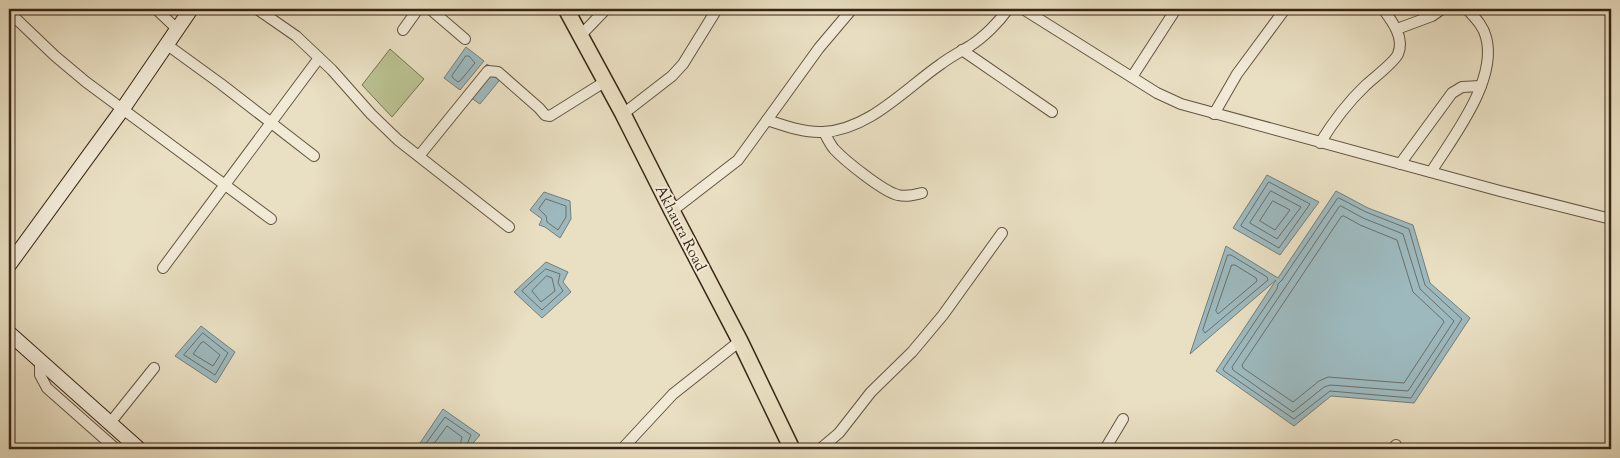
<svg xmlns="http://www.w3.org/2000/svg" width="1620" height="458" font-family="'Sorts Mill Goudy',serif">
<rect width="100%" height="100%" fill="#e9dfc2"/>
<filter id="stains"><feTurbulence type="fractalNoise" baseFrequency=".004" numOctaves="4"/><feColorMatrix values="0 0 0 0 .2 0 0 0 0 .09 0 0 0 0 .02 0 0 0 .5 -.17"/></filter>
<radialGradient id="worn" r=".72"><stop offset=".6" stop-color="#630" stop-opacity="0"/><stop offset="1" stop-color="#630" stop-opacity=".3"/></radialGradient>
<path fill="#bac191" stroke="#797353" d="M390 49 424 79 392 117 362 85Z"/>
<g fill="#9db9be" stroke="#757e7a">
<path d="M466 47 484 61 460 90 444 78Z"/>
<path d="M487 64 503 76 480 104 464 93Z"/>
<path d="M1267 175 1319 202 1280 255 1233 228Z"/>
<path d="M1336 191 1368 208 1413 225 1430 283 1470 318 1414 403 1331 396 1294 426 1216 371 1276 280 1190 354 1226 246 1278 278Z"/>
<path d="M544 192 570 201 571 219 560 238 545 227 539 225 542 219 530 210Z"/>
<path d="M546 262 568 272 563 282 571 292 542 318 514 292Z"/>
<path d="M201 326 235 352 216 383 175 356Z"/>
<path d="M443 409 480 435 468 449H416Z"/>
</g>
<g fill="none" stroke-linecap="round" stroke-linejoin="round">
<g stroke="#6a6f6a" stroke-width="1">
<path d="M466 56H469L475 63 460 81 458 82 453 78 452 76Z"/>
<path d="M1269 182 1310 204 1279 248 1241 226Z"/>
<path d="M1271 191 1301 207 1277 239 1250 223Z"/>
<path d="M1339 198 1366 212 1409 229 1425 285 1462 319 1411 398 1330 391 1294 419 1224 371 1223 369 1277 289 1278 284 1282 280 1337 199Z"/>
<path d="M546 199 566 206V217L558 230 547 222 546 216 539 209Z"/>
<path d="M1273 201 1290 210 1275 230 1260 221Z"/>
<path d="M1341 206 1363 218 1403 234 1420 289 1454 321 1408 391 1330 385 1324 387 1293 412 1233 370 1232 367 1339 207Z"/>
<path d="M1344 216 1360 225 1397 240 1413 292 1443 320 1444 322 1404 383 1328 377 1319 381 1293 402 1243 368 1242 365 1341 217Z"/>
<path d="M1228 255H1231L1267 277 1268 280 1205 333 1203 330Z"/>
<path d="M1232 265H1235L1256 278 1257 281 1218 314 1216 311Z"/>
<path d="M546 269 560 274 558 283 563 291 542 310 522 291Z"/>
<path d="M547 276 552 278 555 291 541 302 532 291Z"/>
<path d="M203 333 228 353 215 375 184 355Z"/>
<path d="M204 342 220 355 213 366 193 354 201 343Z"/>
<path d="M422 449 445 417 471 435 465 449"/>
<path d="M430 449 447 426 462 437 459 449"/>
</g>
<defs>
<g id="street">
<path d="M156 9 177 29"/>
<path d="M257 9 296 36 332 70 371 114 398 140 509 227"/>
<path d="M430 9 465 39"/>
<path d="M1023 9 1157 93 1181 104 1500 191 1611 219"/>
<path d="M9 12 55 56 86 82 271 219"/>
<path d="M1397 29 1432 16 1442 9"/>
<path d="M403 30 418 9"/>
<path d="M581 35 606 9"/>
<path d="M166 44 221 84 314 156"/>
<path d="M962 50 1052 112"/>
<path d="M1132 77 1176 9"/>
<path d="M623 114 672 76 683 64 717 9"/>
<path d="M1214 114 1237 74 1285 9"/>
<path d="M767 120 819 48 852 9"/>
<path d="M824 132C827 138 830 144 834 149 845 161 884 192 898 195 906 197 914 195 922 193"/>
<path d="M1320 143C1333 122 1347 103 1365 86 1372 79 1395 62 1398 54 1405 38 1392 21 1383 9"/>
<path d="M419 156 488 71 498 72 539 108 545 115 550 116 606 81"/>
<path d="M1400 164 1452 93 1462 87 1481 86"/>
<path d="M1431 172C1453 137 1498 80 1486 37 1483 25 1474 17 1467 9"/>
<path d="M672 211 738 160 767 120C785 126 805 133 823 132 869 130 906 88 941 64 950 57 960 52 970 46 984 37 999 22 1008 9"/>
<path d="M163 268 319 58"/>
<path d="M40 361V375L47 388 116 449"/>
<path d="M110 423 154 368"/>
<path d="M622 449 673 394 740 341"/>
<path d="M820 449 839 433 871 392 912 352 943 315 1002 233"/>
<path d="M1105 449 1123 419"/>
<path d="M1392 449 1396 445"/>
</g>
<g id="secondary">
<path d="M9 265 122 110 191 9"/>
<path d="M9 333 139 449"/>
</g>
<path id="primary" d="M566 9 623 114 672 211 740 341 792 449"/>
</defs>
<use href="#street" stroke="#645440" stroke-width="12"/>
<use href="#secondary" stroke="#382515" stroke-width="16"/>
<use href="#primary" stroke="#382515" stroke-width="18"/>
<use href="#street" stroke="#f1ead7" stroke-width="10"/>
<use href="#secondary" stroke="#f1ead7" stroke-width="14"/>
<use href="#primary" stroke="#e9dfc2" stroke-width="15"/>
</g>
<g text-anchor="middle" stroke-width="4" stroke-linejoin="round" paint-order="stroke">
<g font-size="15" fill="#382515" stroke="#f1ead7">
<text transform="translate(681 228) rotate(63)" y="5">Akhaura Road</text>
</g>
</g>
<rect width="1620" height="458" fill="none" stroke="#e9dfc2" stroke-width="30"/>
<rect x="10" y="10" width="1600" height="438" fill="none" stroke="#382515" stroke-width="2.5"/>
<rect x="15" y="15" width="1590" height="428" fill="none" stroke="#382515"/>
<rect width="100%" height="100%" filter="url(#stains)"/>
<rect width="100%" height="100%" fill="url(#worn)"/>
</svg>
